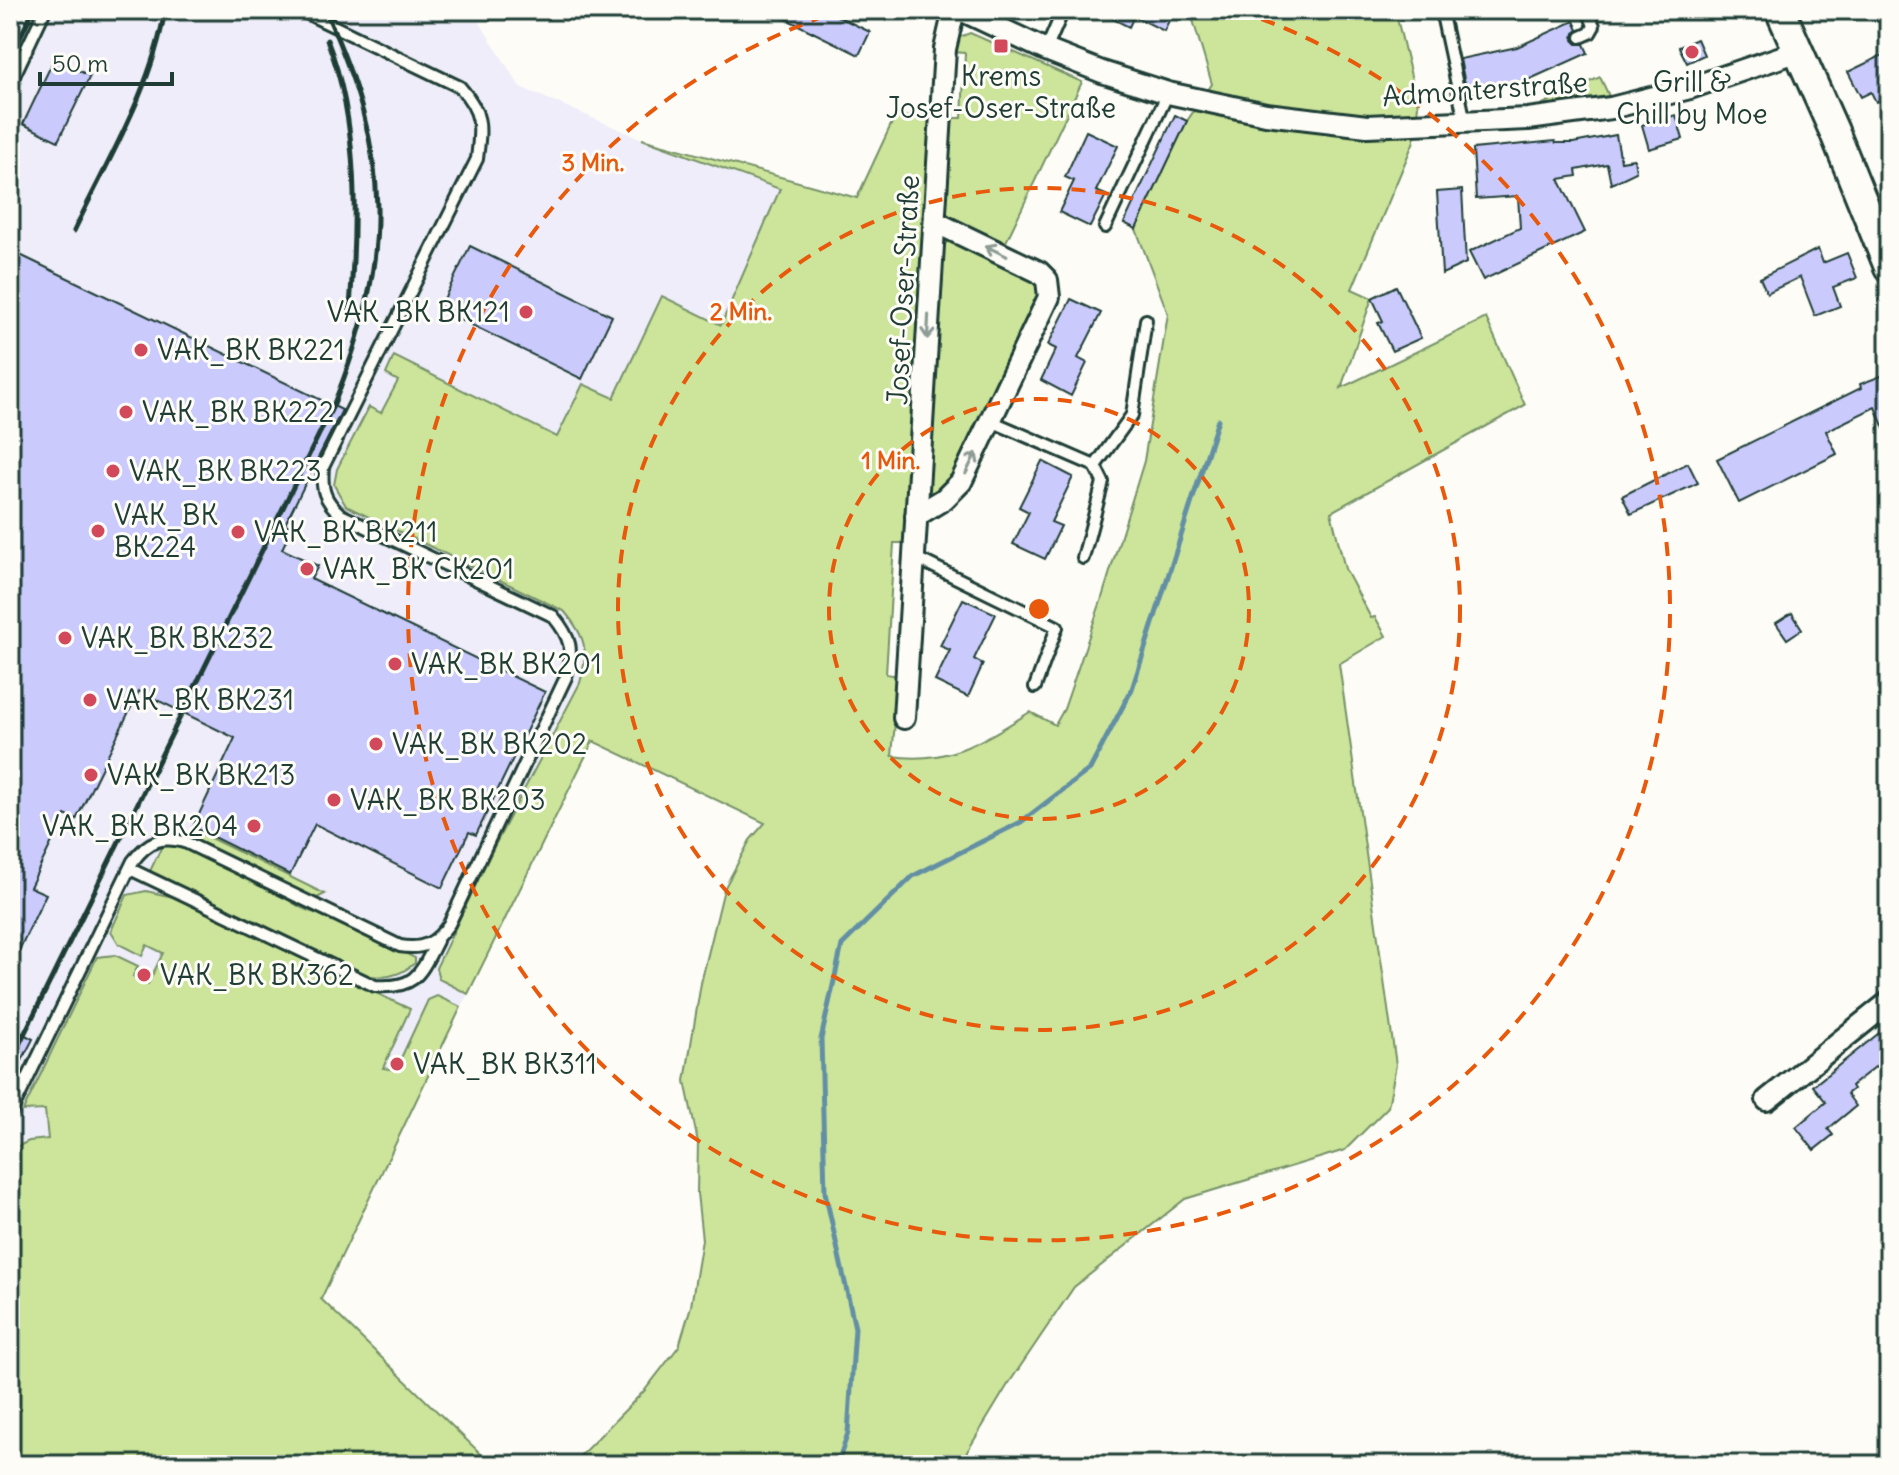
<svg xmlns="http://www.w3.org/2000/svg" width="1899" height="1475" font-family="Delius,sans-serif">
<rect width="100%" height="100%" fill="#fdfcf7"/>
<filter id="ink" filterUnits="userSpaceOnUse"><feTurbulence type="fractalNoise" baseFrequency=".0125" numOctaves="2"/><feDisplacementMap in="SourceGraphic" scale="16" xChannelSelector="R" yChannelSelector="G"/><feConvolveMatrix kernelMatrix="1 2 1 2 8 2 1 2 1" color-interpolation-filters="sRGB"/></filter>
<g filter="url(#ink)">
<path fill="#eeedf9" d="M10 10H472L520 87 642 139 857 199 465 1000 321 1300 10 1465Z"/>
<g fill="#cce59b" stroke="#769168" stroke-width="2">
<path d="M1190 10H1395L1418 105 1414 141 1352 289 1372 298 1341 388 1486 318 1525 405 1331 512 1345 569 1371 618 1375 617 1386 636 1339 664 1396 1065 1388 1107 1345 1150 1185 1199 1074 1287 1007 1386 959 1465H571L645 1390 679 1346 691 1306 702 1240 697 1193 698 1142 685 1081 701 983 724 889 750 840 765 823 593 741 468 994 439 979 436 968 494 847 580 683C589 650 586 637 564 611L346 506 334 485 337 469 369 407 381 413 398 381 386 374 394 356 557 437 583 384 614 398 662 296 721 325 780 189 642 139 857 198 895 116 932 118 907 543H894L886 674 899 676 892 756C948 765 984 740 1030 712L1055 725 1064 709 1101 601 1144 461 1168 314 1136 229 1187 121 1212 84Z"/>
<path d="M970 33 1082 82 1005 244 951 218 945 210 950 118H962L965 53 954 52 957 38Z"/>
<path d="M1600 77 1609 96 1543 106V104Z"/>
<path d="M953 239 1034 275 1042 296 956 479 936 495 931 494 927 487 942 245Z"/>
<path d="M200 833 325 894 315 899 197 841Z"/>
<path d="M163 844C186 844 252 876 272 889 290 901 304 913 327 915L415 958V963C397 978 383 979 360 974L150 871Z"/>
<path d="M146 891 173 897 410 1009 383 1068 396 1070 402 1067 401 1058 428 1000 437 996 461 1007 321 1299 482 1455 498 1465H10V1150L29 1141 48 1139 45 1110 23 1111 97 957 115 955 138 966 133 976 148 984 163 953 147 945 142 956 119 944 111 931 127 895Z"/>
</g>
<g fill="none" stroke-linecap="round" stroke-linejoin="round">
<path stroke="#648fa4" stroke-width="5" d="M837 1465 848 1433 855 1328 825 1192 821 1039 842 945 913 876 1021 822 1090 769 1132 689 1218 420"/>
</g>
<g fill="#cbcafd" stroke="#1f3d34" stroke-width="2">
<path d="M768 10H825L870 32 859 55Z"/>
<path d="M1095 10H1174L1164 31 1134 16 1129 27Z"/>
<path d="M1574 21 1578 30 1574 33 1573 40 1577 44H1584L1588 53 1528 80 1467 94 1460 59 1517 47Z"/>
<path d="M1697 39 1704 55 1687 63 1679 47Z"/>
<path d="M1889 52V95L1876 102 1871 92 1861 97 1848 72Z"/>
<path d="M54 59 90 76 58 141 23 124Z"/>
<path d="M1175 115 1187 121 1136 229 1124 223Z"/>
<path d="M1676 115 1683 139 1649 149 1642 125Z"/>
<path d="M1086 131 1118 146 1096 191 1106 195 1090 227 1059 212 1074 181 1065 177Z"/>
<path d="M1616 135 1621 161 1634 159 1636 172 1611 184 1607 164 1576 170 1577 176 1559 179 1585 232 1483 280 1469 252 1520 228 1518 196 1476 199 1473 149 1555 141 1556 143H1573Z"/>
<path d="M1462 190 1466 263 1442 274 1437 192Z"/>
<path d="M470 246 612 316 582 379 439 309Z"/>
<path d="M1818 249 1823 263 1847 253 1857 278 1833 287 1840 306 1815 316 1800 277 1767 293 1760 278Z"/>
<path d="M18 254 342 410 285 524 292 527 282 549 318 566 311 579 545 692 476 835 469 832 442 888 315 824 290 875 193 827 235 738 139 691 76 820 65 815 30 887 46 894 10 969V270Z"/>
<path d="M1396 286 1421 338 1392 351 1378 323 1383 321 1372 298Z"/>
<path d="M1071 299 1101 313 1078 358 1087 363 1071 396 1041 380 1056 349 1048 345Z"/>
<path d="M1889 373V440L1875 407 1826 431 1837 454 1739 503 1717 459 1861 388 1860 384Z"/>
<path d="M1042 461 1073 477 1051 522 1061 526 1045 559 1013 544 1029 512 1019 507Z"/>
<path d="M1688 463 1698 483 1631 514 1622 496Z"/>
<path d="M963 599 996 614 974 659 983 664 968 697 935 681 950 650 940 646Z"/>
<path d="M1792 613 1802 629 1787 639 1776 623Z"/>
<path d="M1889 1025V1056L1851 1086 1853 1089 1847 1094 1856 1106 1828 1129 1833 1135 1814 1150 1796 1127 1826 1102 1813 1086Z"/>
<path d="M10 1027 33 1039 10 1084Z"/>
</g>
<g fill="none" stroke-linecap="round" stroke-linejoin="round">
<defs>
<g id="lane">
<path d="M1441 10 1465 122"/>
<path d="M1581 37 1590 33 1594 26 1588 10"/>
<path d="M1046 50 1062 13 1056 10"/>
<path d="M10 84 45 10"/>
<path d="M1105 227 1168 93"/>
<path d="M991 421 1095 466 1103 482 1083 558"/>
<path d="M1095 466 1132 415 1146 320"/>
<path d="M914 557 1057 627 1035 687"/>
<path d="M130 869 375 986C416 989 420 974 437 941"/>
<path d="M10 1115 133 861C149 840 163 835 187 843L400 946C423 950 436 943 449 924L566 677C573 649 572 639 553 616L341 515C324 500 321 489 323 467L477 159C481 126 483 113 460 87L300 10"/>
</g>
<g id="street">
<path d="M961 10 1046 50 1102 72 1168 93 1266 114 1367 126 1528 119 1611 108 1690 88 1799 51"/>
<path d="M916 516 944 499 961 482 1049 297 1047 280 1039 272 935 222"/>
<path d="M904 718 945 49 954 10"/>
<path d="M1767 1100 1889 1002"/>
</g>
<path id="secondary" d="M1780 10 1834 131 1889 267"/>
</defs>
<use href="#lane" stroke="#1f3d34" stroke-width="16"/>
<use href="#street" stroke="#1f3d34" stroke-width="26"/>
<use href="#secondary" stroke="#1f3d34" stroke-width="34"/>
<use href="#lane" stroke="#fdfcf7" stroke-width="10"/>
<use href="#street" stroke="#fdfcf7" stroke-width="20"/>
<use href="#secondary" stroke="#fdfcf7" stroke-width="28"/>
<g stroke="#1f3d34" stroke-width="5">
<path d="M327 40C360 122 357 230 349 317"/>
<path d="M10 59 33 10"/>
<path d="M74 231C108 160 152 88 165 10"/>
<path d="M10 1063 333 406C394 255 392 158 325 10"/>
</g>
</g>
<defs><path id="oneway-shaft" d="M-6 0H5M1.5-3L5.5 0L1.5 3" fill="none" stroke-width="1.6" stroke-linecap="round" stroke-linejoin="round" transform="scale(2)"/></defs>
<g stroke="#8e9c96">
<use href="#oneway-shaft" transform="translate(996 251) rotate(-154)"/>
<use href="#oneway-shaft" transform="translate(928 327) rotate(93)"/>
<use href="#oneway-shaft" transform="translate(971 463) rotate(-64)"/>
</g>
</g>
<g fill="none" stroke="#e8590c" stroke-width="4" stroke-dasharray="14 10">
<circle cx="1039" cy="609" r="210"/>
<circle cx="1039" cy="609" r="421"/>
<path d="M1239 11A631 631 0 1 1 839 11"/>
</g>
<g fill="#d1495b" stroke="#fdfcf7" stroke-width="3">
<rect x="993" y="38" width="16" height="16" rx="4"/>
<circle cx="1692" cy="52" r="8"/>
<circle cx="526" cy="312" r="8"/>
<circle cx="141" cy="350" r="8"/>
<circle cx="126" cy="412" r="8"/>
<circle cx="113" cy="471" r="8"/>
<circle cx="98" cy="531" r="8"/>
<circle cx="238" cy="532" r="8"/>
<circle cx="307" cy="569" r="8"/>
<circle cx="65" cy="638" r="8"/>
<circle cx="395" cy="664" r="8"/>
<circle cx="90" cy="700" r="8"/>
<circle cx="376" cy="744" r="8"/>
<circle cx="91" cy="775" r="8"/>
<circle cx="334" cy="800" r="8"/>
<circle cx="254" cy="826" r="8"/>
<circle cx="144" cy="975" r="8"/>
<circle cx="397" cy="1064" r="8"/>
</g>
<g text-anchor="middle" stroke-width="6" stroke-linejoin="round" paint-order="stroke">
<g font-size="28" fill="#1f3d34" stroke="#fdfcf7" text-anchor="start">
<text x="1001" y="86" text-anchor="middle">Krems<tspan x="1001" dy="32">Josef-Oser-Straße</tspan></text>
<text x="1692" y="92" text-anchor="middle">Grill &amp;<tspan x="1692" dy="32">Chill by Moe</tspan></text>
<text x="510" y="322" text-anchor="end">VAK_BK BK121</text>
<text x="157" y="360">VAK_BK BK221</text>
<text x="142" y="422">VAK_BK BK222</text>
<text x="129" y="481">VAK_BK BK223</text>
<text x="114" y="525">VAK_BK<tspan x="114" dy="32">BK224</tspan></text>
<text x="254" y="542">VAK_BK BK211</text>
<text x="323" y="579">VAK_BK CK201</text>
<text x="81" y="648">VAK_BK BK232</text>
<text x="411" y="674">VAK_BK BK201</text>
<text x="106" y="710">VAK_BK BK231</text>
<text x="392" y="754">VAK_BK BK202</text>
<text x="107" y="785">VAK_BK BK213</text>
<text x="350" y="810">VAK_BK BK203</text>
<text x="238" y="836" text-anchor="end">VAK_BK BK204</text>
<text x="160" y="985">VAK_BK BK362</text>
<text x="413" y="1074">VAK_BK BK311</text>
</g>
<g font-size="28" fill="#1f3d34" stroke="#fdfcf7">
<text transform="translate(1485 89) rotate(-4)" y="10">Admonterstraße</text>
<text transform="translate(903 290) rotate(-87)" y="10">Josef-Oser-Straße</text>
</g>
</g>
<circle cx="1039" cy="609" r="12" fill="#e8590c" stroke="#fdfcf7" stroke-width="4"/>
<g font-size="24" text-anchor="middle" font-weight="bold" fill="#e8590c" stroke="#fdfcf7" stroke-width="6" stroke-linejoin="round" paint-order="stroke">
<text x="593" y="171">3 Min.</text>
<text x="741" y="320">2 Min.</text>
<text x="891" y="469">1 Min.</text>
</g>
<rect width="1899" height="1475" fill="none" stroke="#fdfcf7" stroke-width="40"/>
<rect x="20" y="20" width="1859" height="1435" fill="none" stroke="#1f3d34" stroke-width="3" filter="url(#ink)"/>
<path d="M40 72v12h132v-12" fill="none" stroke="#1f3d34" stroke-width="4"/>
<text x="52" y="72" font-size="24" fill="#1f3d34" stroke="#fdfcf7" stroke-width="6" paint-order="stroke">50 m</text>
</svg>
